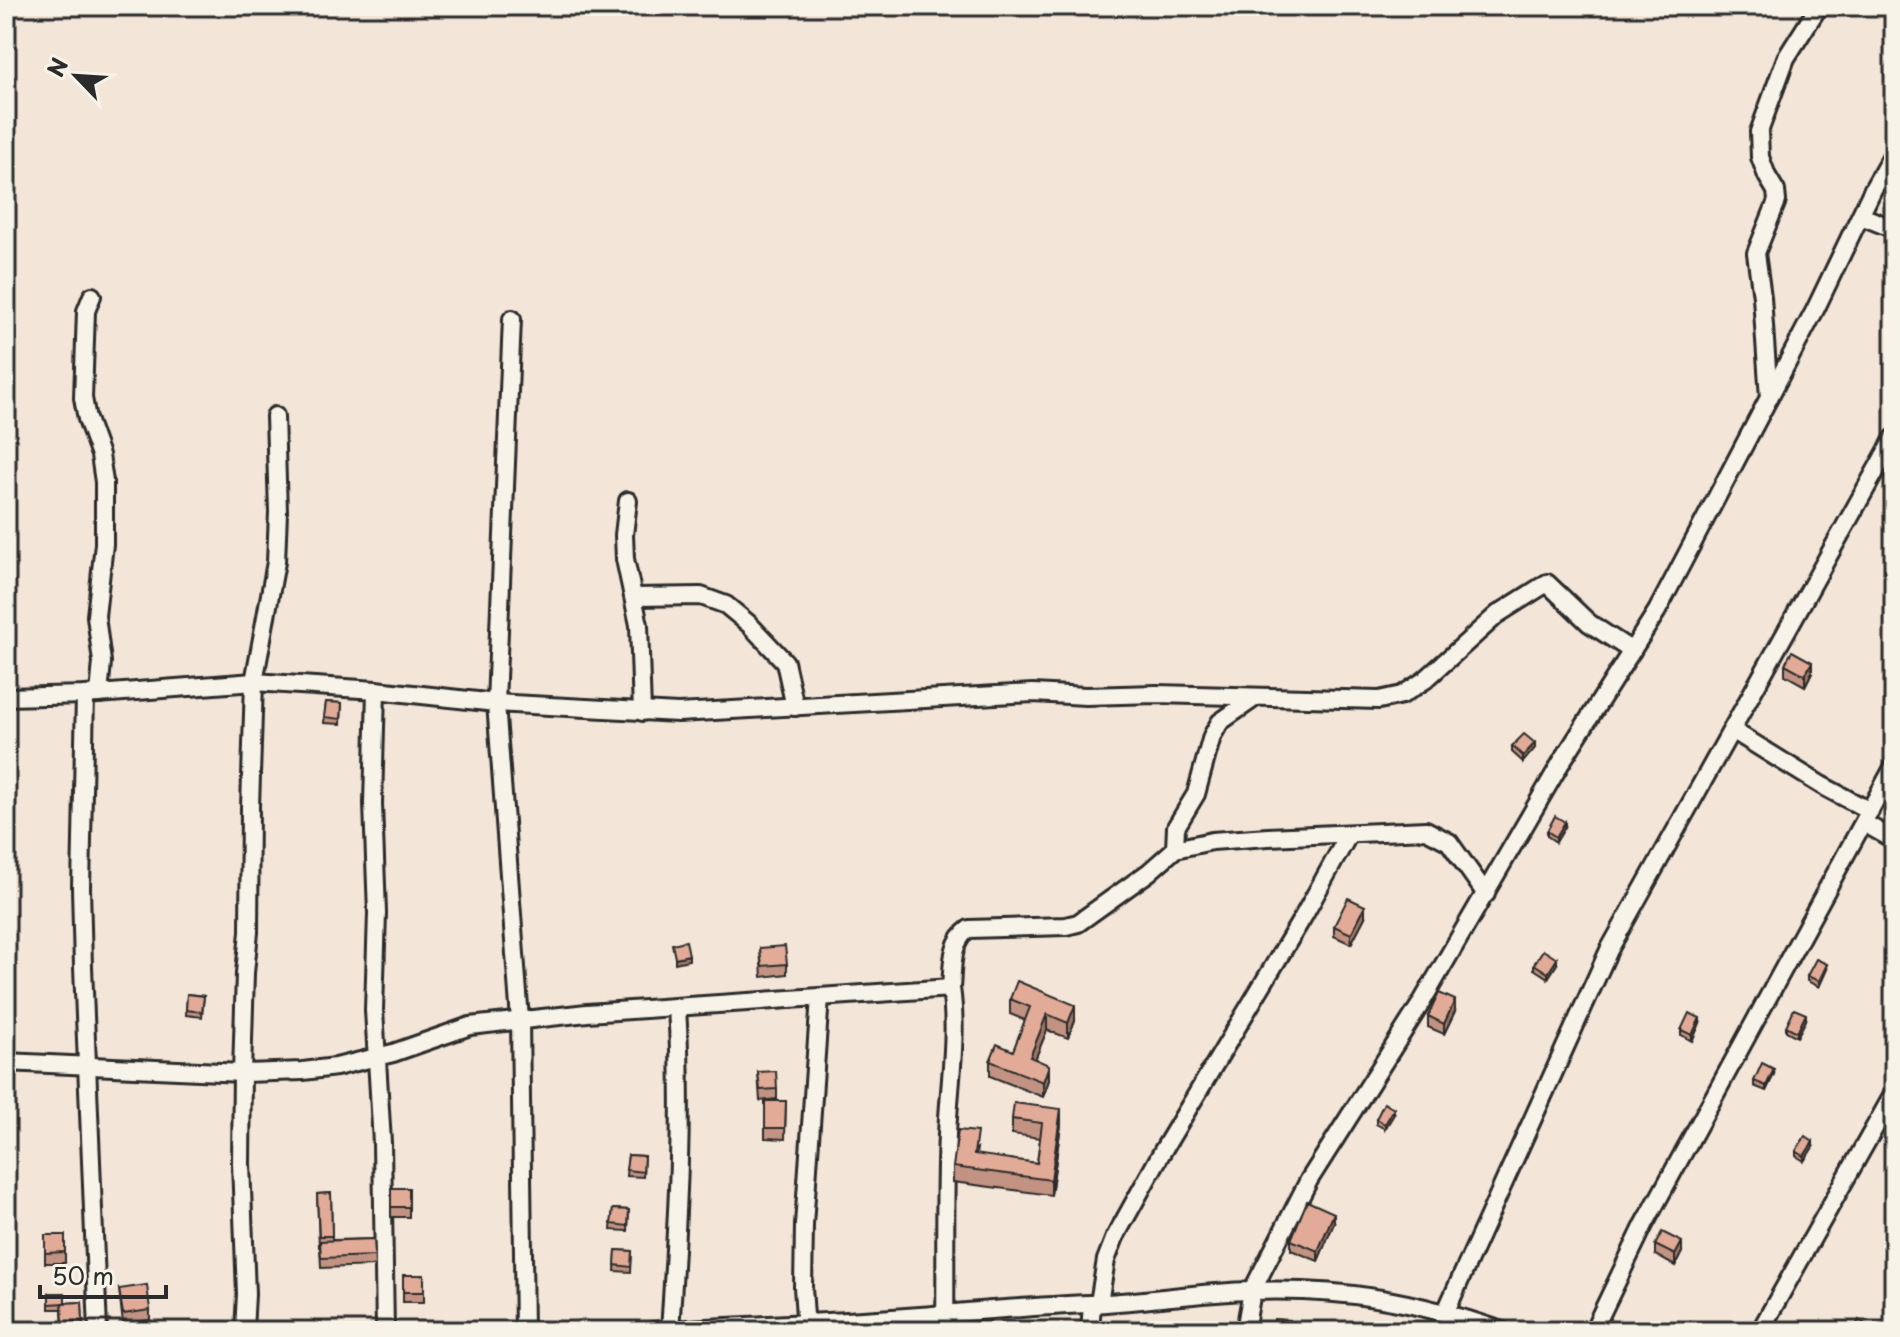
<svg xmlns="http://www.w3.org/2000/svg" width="1900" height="1337" font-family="'Playpen Sans',sans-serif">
<rect width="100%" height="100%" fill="#f3e5d8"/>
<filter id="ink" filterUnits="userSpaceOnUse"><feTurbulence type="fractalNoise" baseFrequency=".0125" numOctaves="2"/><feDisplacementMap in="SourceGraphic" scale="16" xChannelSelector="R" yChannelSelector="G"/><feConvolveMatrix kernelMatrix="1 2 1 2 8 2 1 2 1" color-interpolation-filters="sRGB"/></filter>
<g filter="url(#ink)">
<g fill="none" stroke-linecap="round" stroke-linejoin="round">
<defs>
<g id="street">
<path d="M1861 216 1894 229"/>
<path d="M92 296 86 311 83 398 87 419 100 455 104 482V544L96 616 102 662 99 694"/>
<path d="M512 319 496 703 520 1020 524 1331"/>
<path d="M1769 398 1762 297 1756 253 1777 201 1776 191 1767 176 1760 157 1759 132 1786 58 1819 6"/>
<path d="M628 501 624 535 625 559 639 625 642 712"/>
<path d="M635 597 701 596 726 605 749 624 785 662 795 707"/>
<path d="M376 690 496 703 678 713 1033 693 1086 696 1156 694 1379 700 1402 695 1425 680 1498 614 1547 583 1589 623 1632 651"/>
<path d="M85 695 81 888 83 967 98 1331"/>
<path d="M6 697 85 695 254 682 376 690 373 804 377 913 374 1010 382 1143 385 1331"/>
<path d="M1732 730 1821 785 1870 811"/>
<path d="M1864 823 1894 840"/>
<path d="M1175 849 1176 827 1196 794 1212 736 1220 722 1256 697"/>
<path d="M951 988C953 967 950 942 969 929L1066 926 1078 923 1149 872 1175 849 1212 841 1268 837 1426 830 1449 842 1486 894"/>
<path d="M6 1062 242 1073 303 1071 336 1067 393 1053 470 1026 587 1013 951 988C958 1036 949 1086 947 1135 944 1200 946 1265 945 1331"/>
<path d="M1099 1303 1106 1260 1115 1237 1162 1152 1303 917 1349 834"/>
<path d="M1446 1311 1609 950 1894 438"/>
<path d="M244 1331 246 1294 241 1163 242 1073 245 973 249 932 250 807 254 682 276 562 278 512 275 416"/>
<path d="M653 1331C750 1325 847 1323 944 1314 992 1310 1040 1306 1089 1304 1143 1302 1198 1292 1252 1291 1344 1288 1416 1301 1502 1331"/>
<path d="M670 1331C677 1223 684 1116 677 1008"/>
<path d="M806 1331 803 1287 804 1225 820 997"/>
<path d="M1090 1331 1092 1304"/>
<path d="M1245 1331 1252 1291 1309 1180 1420 1005 1562 761 1657 611 1815 310 1873 189 1894 152"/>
<path d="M1593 1331 1644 1225 1894 766"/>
<path d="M1760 1331 1894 1093"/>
</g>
</defs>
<use href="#street" stroke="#2b2b2b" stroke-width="22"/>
<use href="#street" stroke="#f7f3e8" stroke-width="16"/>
</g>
<g fill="#c29382" stroke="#2b2b2b" stroke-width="2">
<path d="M1785 664 1812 672 1805 686 1785 675Z"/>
<path d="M326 702 342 703 341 724 324 723Z"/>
<path d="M1512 746 1535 748 1523 762 1512 752Z"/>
<path d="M1565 827 1556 842 1547 836V831Z"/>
<path d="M1365 917 1351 944 1334 936V926Z"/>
<path d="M760 948 787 964V974L762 977Z"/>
<path d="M1534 964H1557L1548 978 1534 969Z"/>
<path d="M1827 969 1819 987 1807 981V976Z"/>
<path d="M187 994 204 996 202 1017 186 1015Z"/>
<path d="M1010 999 1075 1020 1068 1038 1047 1030 1035 1059 1049 1080 1043 1097 990 1076V1061L1013 1051 1025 1020 1010 1014Z"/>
<path d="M1455 1011 1444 1034 1428 1027V1016Z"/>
<path d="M1806 1020 1797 1037 1786 1031V1026Z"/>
<path d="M1700 1023 1692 1041 1681 1035V1030Z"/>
<path d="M758 1072 777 1089V1099L760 1101Z"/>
<path d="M1774 1074 1766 1091 1754 1086V1081Z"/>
<path d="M765 1101H786L785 1139 765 1138Z"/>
<path d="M1394 1114 1385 1129 1376 1124V1119Z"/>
<path d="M1012 1119 1061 1125 1051 1195 953 1182V1167L977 1148 976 1155 1037 1163 1040 1138 1012 1134Z"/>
<path d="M1813 1147 1804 1161 1796 1156V1151Z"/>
<path d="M628 1155 644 1156 643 1177 626 1176Z"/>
<rect x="391" y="1188" width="18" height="29"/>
<path d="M331 1193 332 1240 374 1239 375 1266 321 1268 320 1247H319L317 1194Z"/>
<path d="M613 1209 629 1210 628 1231 611 1230Z"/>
<path d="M1334 1223 1318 1261 1291 1250V1240Z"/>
<rect x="45" y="1235" width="20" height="28"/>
<path d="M1655 1245 1682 1252 1675 1266 1655 1255Z"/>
<path d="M616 1250 632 1251 631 1272 615 1271Z"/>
<rect x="403" y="1275" width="21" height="27"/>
<path d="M119 1289 150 1310V1320L123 1324Z"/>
<path d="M49 1293 65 1303 82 1302 83 1331H63L62 1309H49Z"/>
</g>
<g fill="#9e786a" stroke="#2b2b2b" stroke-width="2">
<path d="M1812 662V672L1805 686V675Z"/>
<path d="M1535 743V748L1523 762V756Z"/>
<path d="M1565 822V827L1556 842V837Z"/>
<path d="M1365 906V917L1351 944V934Z"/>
<path d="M689 955V960L675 963V958Z"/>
<path d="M1557 959V964L1548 978V973Z"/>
<path d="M1827 964V969L1819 987V981Z"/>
<path d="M1455 1000V1011L1444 1034V1024Z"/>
<path d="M1075 1005V1020L1068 1038V1023Z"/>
<path d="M1047 1014V1030L1030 1072V1057Z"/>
<path d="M1806 1014V1020L1797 1037V1032Z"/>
<path d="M1700 1018V1023L1692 1041V1035Z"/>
<path d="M1049 1065V1080L1043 1097V1082Z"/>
<path d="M1774 1069V1074L1766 1091V1086Z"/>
<path d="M1061 1109V1125L1051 1195V1180Z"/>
<path d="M1394 1109V1114L1385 1129V1124Z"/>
<path d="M1813 1142V1147L1804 1161V1156Z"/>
<path d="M1334 1213V1223L1318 1261V1251Z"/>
<path d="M1682 1242V1252L1675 1266V1255Z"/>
</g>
<g fill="#e2ab97" stroke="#2b2b2b" stroke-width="2">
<path d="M1792 651 1812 662 1805 675 1785 664Z"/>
<path d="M326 702 342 703 341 719 324 717Z"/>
<path d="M1524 734 1535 743 1523 756 1512 746Z"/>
<path d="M1555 816 1565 822 1556 837 1547 831Z"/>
<path d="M1348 898 1365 906 1351 934 1334 926Z"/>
<path d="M686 941 689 955 675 958 672 944Z"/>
<path d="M785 946 787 964 762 966 760 948Z"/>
<path d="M1543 950 1557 959 1548 973 1534 964Z"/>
<path d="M1816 959 1827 964 1819 981 1807 976Z"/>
<path d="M1017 981 1075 1005 1068 1023 1047 1014 1030 1057 1049 1065 1043 1082 990 1061 997 1044 1013 1051 1030 1007 1010 999Z"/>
<path d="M1439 993 1455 1000 1444 1024 1428 1016Z"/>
<path d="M187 994 204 996 202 1012 186 1010Z"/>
<path d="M1794 1009 1806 1014 1797 1032 1786 1026Z"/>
<path d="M1689 1013 1700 1018 1692 1035 1681 1030Z"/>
<path d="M1762 1063 1774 1069 1766 1086 1754 1081Z"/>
<path d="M776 1071 777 1089 760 1090 758 1072Z"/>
<path d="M765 1101H786L785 1128H765Z"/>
<path d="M1014 1103 1061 1109 1051 1180 953 1167 958 1130 977 1132 974 1154 1037 1163 1042 1123 1012 1119Z"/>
<path d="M1384 1103 1394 1109 1385 1124 1376 1119Z"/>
<path d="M1805 1136 1813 1142 1804 1156 1796 1151Z"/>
<path d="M628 1155 644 1156 643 1172 626 1170Z"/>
<rect x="391" y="1188" width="18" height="19"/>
<path d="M331 1193 332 1236H319L317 1194Z"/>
<path d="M1307 1201 1334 1213 1318 1251 1291 1240Z"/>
<path d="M613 1209 629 1210 628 1226 611 1224Z"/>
<path d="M1662 1232 1682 1242 1675 1255 1655 1245Z"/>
<path d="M45 1235H65V1252L45 1253Z"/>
<path d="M374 1239 375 1256 321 1258 320 1241Z"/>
<path d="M616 1250 632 1251 631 1267 615 1265Z"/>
<rect x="403" y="1275" width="21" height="17"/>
<path d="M147 1285 150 1310 123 1314 119 1289Z"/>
<path d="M49 1293H65V1303L49 1304Z"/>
<path d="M82 1302 83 1321 63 1322 62 1303Z"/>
<path d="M1274 1319 1290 1320 1289 1331H1272Z"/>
<path d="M1859 1320 1869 1326 1866 1331H1853Z"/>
</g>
</g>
<rect width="1900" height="1337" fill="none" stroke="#f7f3e8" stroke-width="32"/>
<rect x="16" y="16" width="1868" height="1305" fill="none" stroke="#2b2b2b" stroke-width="3" filter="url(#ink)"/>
<g transform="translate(76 76) rotate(295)" stroke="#f7f3e8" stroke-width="6" paint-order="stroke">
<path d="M0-6L14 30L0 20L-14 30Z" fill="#2b2b2b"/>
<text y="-12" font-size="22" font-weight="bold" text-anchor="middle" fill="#2b2b2b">N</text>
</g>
<path d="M40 1285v12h126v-12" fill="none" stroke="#2b2b2b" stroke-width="4"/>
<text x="52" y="1285" font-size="24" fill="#2b2b2b" stroke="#f7f3e8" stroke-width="6" paint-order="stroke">50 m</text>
</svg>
